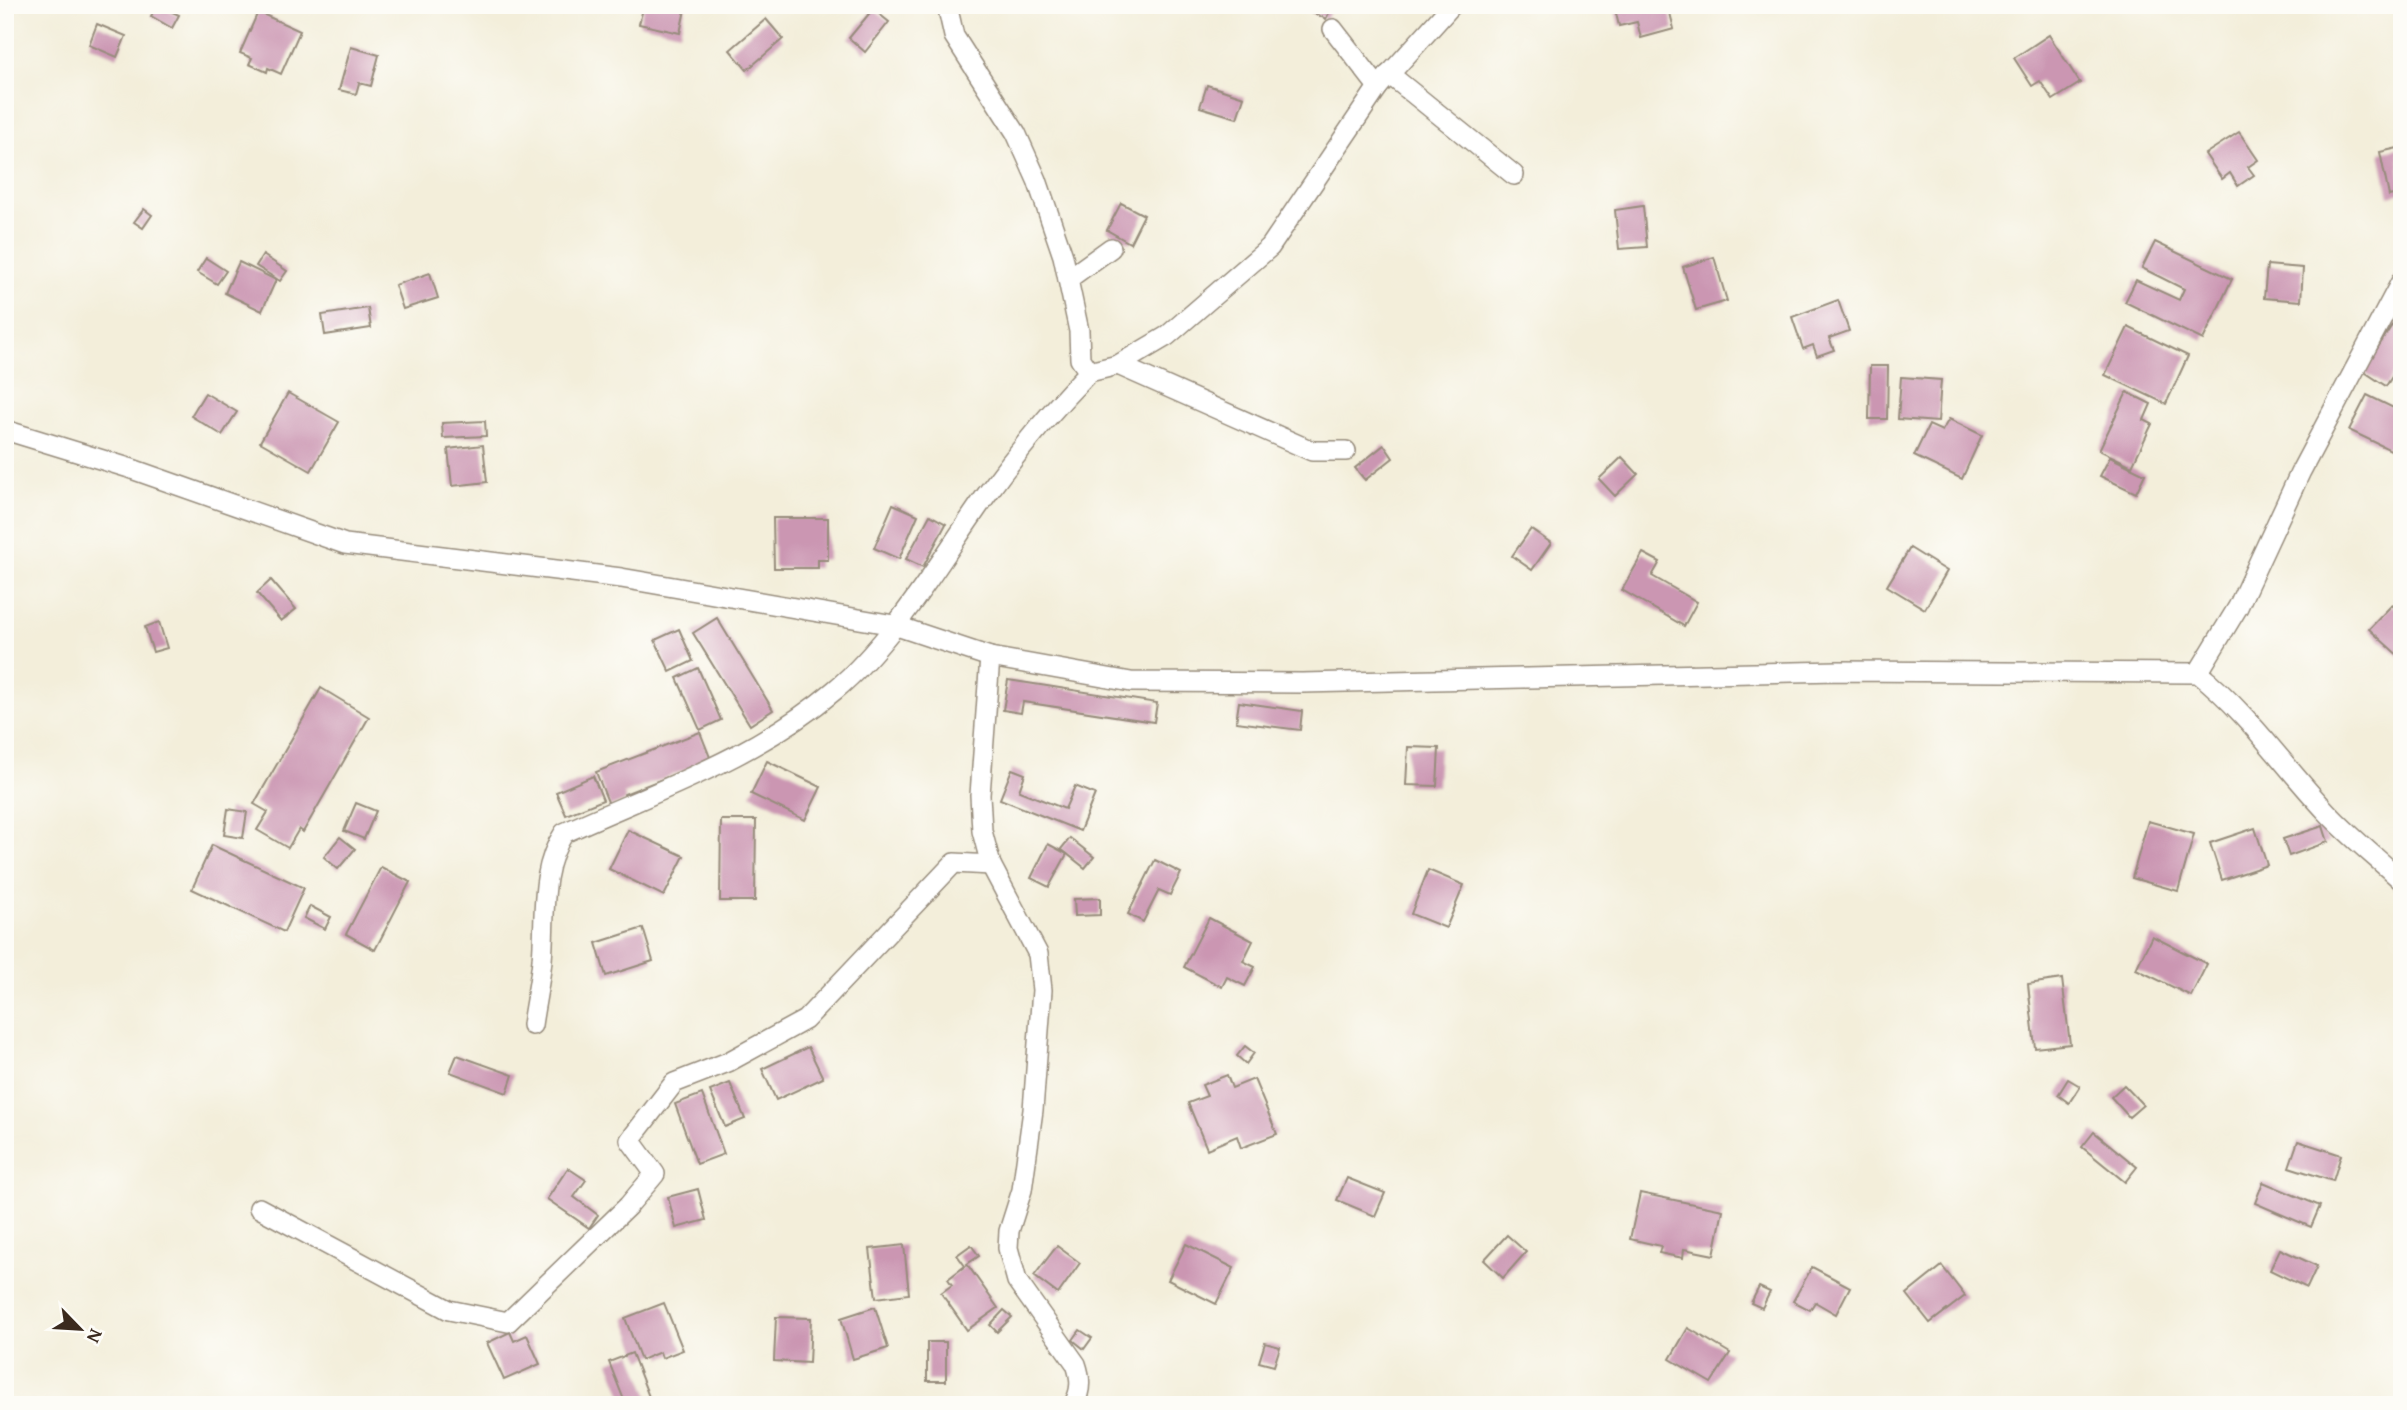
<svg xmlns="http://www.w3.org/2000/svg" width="2407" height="1410" font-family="'Gentium Book Plus',serif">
<rect width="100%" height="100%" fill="#fdfcf7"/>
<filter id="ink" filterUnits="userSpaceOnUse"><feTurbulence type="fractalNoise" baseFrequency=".0143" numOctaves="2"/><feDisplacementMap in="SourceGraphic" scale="14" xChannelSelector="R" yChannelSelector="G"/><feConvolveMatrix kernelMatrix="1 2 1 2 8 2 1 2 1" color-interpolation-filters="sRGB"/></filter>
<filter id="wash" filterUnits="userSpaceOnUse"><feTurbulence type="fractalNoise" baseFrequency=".00686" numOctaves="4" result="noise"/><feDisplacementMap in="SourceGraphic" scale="28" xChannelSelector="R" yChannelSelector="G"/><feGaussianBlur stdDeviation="1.57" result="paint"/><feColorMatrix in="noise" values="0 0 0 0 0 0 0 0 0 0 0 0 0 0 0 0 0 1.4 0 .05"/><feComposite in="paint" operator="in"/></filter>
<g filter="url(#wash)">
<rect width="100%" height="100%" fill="#f3eeda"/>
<g id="blocks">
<g fill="#cb96b2">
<path d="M157 5 179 15 172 28 151 16Z"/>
<path d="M644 5H686L680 33 639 24Z"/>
<path d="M1304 5H1333L1326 19 1303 8Z"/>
<path d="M1614 5H1668L1674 29 1641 38 1637 22 1619 26Z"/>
<path d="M873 9 889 22 865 52 849 38Z"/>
<path d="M258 12 300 31 281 74 268 68 267 72 249 64 252 58 240 53Z"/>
<path d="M766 19 783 39 747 70 730 50Z"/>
<path d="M97 24 126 36 117 57 89 45Z"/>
<path d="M2049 35 2080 83 2053 100 2040 81 2032 86 2014 58Z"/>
<path d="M351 47 379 55 371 86 359 83 356 94 339 90Z"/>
<path d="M1207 85 1244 97 1237 118 1200 107Z"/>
<path d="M2239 132 2258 160 2248 167 2254 175 2238 186 2230 173 2222 179 2205 154Z"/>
<path d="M2398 148 2402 193 2389 196 2380 152Z"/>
<path d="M1121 203 1144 215 1130 243 1107 230Z"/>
<path d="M1643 206 1647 247 1619 249 1615 210Z"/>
<path d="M144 209 152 215 143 228 134 222Z"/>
<path d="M2155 242 2232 279 2203 340 2125 302 2136 280 2179 300 2184 289 2142 268Z"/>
<path d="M263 255 287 271 280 281 256 266Z"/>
<path d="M1714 257 1727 301 1696 310 1683 267Z"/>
<path d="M206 258 226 271 217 284 197 272Z"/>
<path d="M239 262 276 280 262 311 225 293Z"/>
<path d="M2267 265 2303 268 2301 301 2264 298Z"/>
<path d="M430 273 438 298 403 309 395 285Z"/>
<path d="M1838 300 1849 331 1829 338 1834 350 1817 356 1813 345 1803 349 1792 317Z"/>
<path d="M368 308 371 328 325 335 322 315Z"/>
<path d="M2394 322 2402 327V361L2386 386 2363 371Z"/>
<path d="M2128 327 2188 356 2166 404 2105 375Z"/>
<path d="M1870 366H1888L1887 419H1869Z"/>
<path d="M1901 377 1941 380 1938 422 1898 419Z"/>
<path d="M2127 392 2151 404 2144 420 2152 424 2132 466 2099 450Z"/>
<path d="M205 393 237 412 222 435 191 416Z"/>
<path d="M288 393 339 422 311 471 260 442Z"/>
<path d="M2367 395 2402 412 2401 455 2349 430Z"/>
<path d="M1949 419 1982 435 1962 479 1914 456 1929 425 1942 431Z"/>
<path d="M485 421 486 436 443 438 442 423Z"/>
<path d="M483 445 487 482 452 486 448 449Z"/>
<path d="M1384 445 1393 458 1365 480 1355 468Z"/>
<path d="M1622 457 1638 474 1615 496 1599 479Z"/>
<path d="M2110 457 2145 474 2136 493 2100 476Z"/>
<path d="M893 504 918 515 899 559 874 548Z"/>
<path d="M930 515 946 524 923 567 906 559Z"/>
<path d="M773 518H828V560H818V568H774Z"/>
<path d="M1531 529 1551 543 1532 570 1512 556Z"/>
<path d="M1910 548 1947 571 1925 609 1887 586Z"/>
<path d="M1643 553 1660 562 1652 576 1697 602 1684 626 1622 590Z"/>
<path d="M271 580 296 609 281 621 257 593Z"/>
<path d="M2392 605 2402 614V659L2369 629Z"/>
<path d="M717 618 773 710 750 725 693 633Z"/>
<path d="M159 622 167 648 153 652 145 627Z"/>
<path d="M679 629 693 661 670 672 655 640Z"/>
<path d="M698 668 721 720 700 730 677 678Z"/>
<path d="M1008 680 1157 703 1154 722 1023 702 1021 713 1003 710Z"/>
<path d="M321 688 369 717 303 832 299 829 288 848 257 830 268 812 254 804Z"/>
<path d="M1239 702 1302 711 1300 730 1236 722Z"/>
<path d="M700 732 711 760 624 794 626 801 610 807 596 772Z"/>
<path d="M1408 747 1439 748 1437 786 1406 785Z"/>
<path d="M767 761 821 787 805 820 751 794Z"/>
<path d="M1012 769 1025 774 1019 791 1065 809 1075 786 1095 794 1080 831 1000 799Z"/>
<path d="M593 776 603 800 566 815 556 792Z"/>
<path d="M356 803 376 811 364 839 344 831Z"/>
<path d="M228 809 247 812 243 838 224 835Z"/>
<path d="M721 820H756L755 901H720Z"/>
<path d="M2148 821 2194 834 2178 891 2132 878Z"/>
<path d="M2323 826 2328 842 2289 856 2283 839Z"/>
<path d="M2255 828 2267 865 2222 880 2210 843Z"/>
<path d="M628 830 684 856 664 896 609 869Z"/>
<path d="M340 837 355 849 338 869 324 857Z"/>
<path d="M1070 838 1094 857 1085 868 1061 849Z"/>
<path d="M1048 844 1067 854 1049 887 1031 878Z"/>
<path d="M212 845 304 888 284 932 192 889Z"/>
<path d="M1155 860 1181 873 1170 895 1159 890 1143 922 1128 914Z"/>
<path d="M381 867 410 882 375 950 346 934Z"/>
<path d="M1428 870 1464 885 1446 928 1411 914Z"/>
<path d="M1100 898V915L1075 916 1074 899Z"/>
<path d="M310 906 331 917 325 929 304 918Z"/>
<path d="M1209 918 1253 941 1243 961 1255 967 1245 986 1227 977 1222 987 1184 967Z"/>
<path d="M643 928 653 961 606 976 596 943Z"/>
<path d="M2152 936 2207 964 2191 996 2136 969Z"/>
<path d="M2062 979 2070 1044 2035 1048 2028 984Z"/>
<path d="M1245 1046 1254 1053 1246 1064 1237 1056Z"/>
<path d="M808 1047 823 1078 776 1100 762 1069Z"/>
<path d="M457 1055 513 1075 507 1093 450 1072Z"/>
<path d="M1227 1075 1232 1088 1254 1079 1277 1134 1241 1148 1237 1136 1207 1149 1188 1103 1207 1096 1202 1085Z"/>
<path d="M2068 1079 2080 1086 2069 1103 2058 1095Z"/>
<path d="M730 1083 745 1119 725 1127 710 1091Z"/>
<path d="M2124 1085 2143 1105 2129 1117 2111 1097Z"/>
<path d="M702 1094 724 1154 697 1164 675 1104Z"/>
<path d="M2094 1132 2137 1167 2125 1182 2082 1147Z"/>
<path d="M2298 1141 2341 1155 2333 1181 2289 1167Z"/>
<path d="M568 1168 586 1180 574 1197 598 1215 589 1228 547 1199Z"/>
<path d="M1347 1178 1385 1193 1375 1216 1337 1200Z"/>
<path d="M2263 1182 2320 1206 2311 1227 2255 1203Z"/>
<path d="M698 1189 706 1220 676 1228 668 1197Z"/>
<path d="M1640 1193 1723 1210 1714 1255 1684 1249 1683 1258 1659 1253 1661 1246 1630 1239Z"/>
<path d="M1507 1235 1526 1252 1503 1278 1484 1260Z"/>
<path d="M1186 1244 1234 1268 1216 1304 1168 1280Z"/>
<path d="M904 1245 909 1294 876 1298 870 1249Z"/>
<path d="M971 1245 979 1256 967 1264 998 1308 967 1330 941 1293 952 1285 948 1279 965 1266 957 1255Z"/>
<path d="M1057 1246 1080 1263 1058 1294 1034 1276Z"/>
<path d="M2280 1249 2317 1266 2307 1288 2270 1270Z"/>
<path d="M1942 1266 1965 1296 1930 1323 1907 1294Z"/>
<path d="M1812 1267 1850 1287 1836 1314 1815 1302 1810 1310 1793 1301Z"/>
<path d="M1759 1287 1770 1292 1762 1308 1751 1303Z"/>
<path d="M664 1303 683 1350 662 1358 660 1352 641 1360 625 1318Z"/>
<path d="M875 1307 888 1348 853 1359 841 1318Z"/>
<path d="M1004 1310 1012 1317 997 1332 990 1325Z"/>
<path d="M776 1317 811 1318 809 1363 774 1361Z"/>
<path d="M1688 1328 1730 1353 1711 1383 1670 1359Z"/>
<path d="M1080 1330 1092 1338 1084 1349 1073 1340Z"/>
<path d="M510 1332 514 1341 527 1335 540 1364 504 1380 487 1343Z"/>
<rect x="927" y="1342" width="19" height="39"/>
<path d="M1265 1343 1280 1347 1274 1366 1259 1362Z"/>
<path d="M632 1353 649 1397 626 1405 609 1362Z"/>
</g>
</g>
</g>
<g filter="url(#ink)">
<use href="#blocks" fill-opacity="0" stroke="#978c7c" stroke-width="2"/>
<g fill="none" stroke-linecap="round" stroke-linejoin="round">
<defs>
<g id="minor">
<path d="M1333 29 1378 87"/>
<path d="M1389 74 1514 175"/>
<path d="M1068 279 1111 248"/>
<path d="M1118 365 1312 451H1346"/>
<path d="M1089 372 1118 365 1167 336 1270 247 1378 87 1452 5"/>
<path d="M5 430 129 468 345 544 621 578 894 625 990 657 1131 682 1302 683 1839 671 2198 673C2248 713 2283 765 2326 811 2349 836 2377 858 2402 881"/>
<path d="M990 657 980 795 982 831 991 865 1038 954 1042 990 1033 1110 1022 1190 1009 1231 1008 1248 1017 1281 1076 1364C1081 1378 1082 1391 1073 1405"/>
<path d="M2198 673 2238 607 2301 471 2402 280"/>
<path d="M532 1025C535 1003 540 982 542 960 546 916 539 871 564 833 658 790 755 758 835 690 894 641 942 557 987 494 1018 451 1052 410 1089 372L1080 359 1079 331 1063 256 1037 180 1016 133 954 36 947 5"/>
<path d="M259 1208 449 1310 508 1322 628 1206 655 1174 630 1140 674 1083 728 1062 805 1020 954 863 991 865"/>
</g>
</defs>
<use href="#minor" stroke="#978c7c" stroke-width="22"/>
<use href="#minor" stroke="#fff" stroke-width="19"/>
</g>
</g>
<rect width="2407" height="1410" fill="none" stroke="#fdfcf7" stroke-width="28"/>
<g transform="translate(80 1329) rotate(115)" stroke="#fdfcf7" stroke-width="5" paint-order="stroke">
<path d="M0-5L12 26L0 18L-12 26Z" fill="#3b2a1e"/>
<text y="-10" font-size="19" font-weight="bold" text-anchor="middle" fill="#3b2a1e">N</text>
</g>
</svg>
